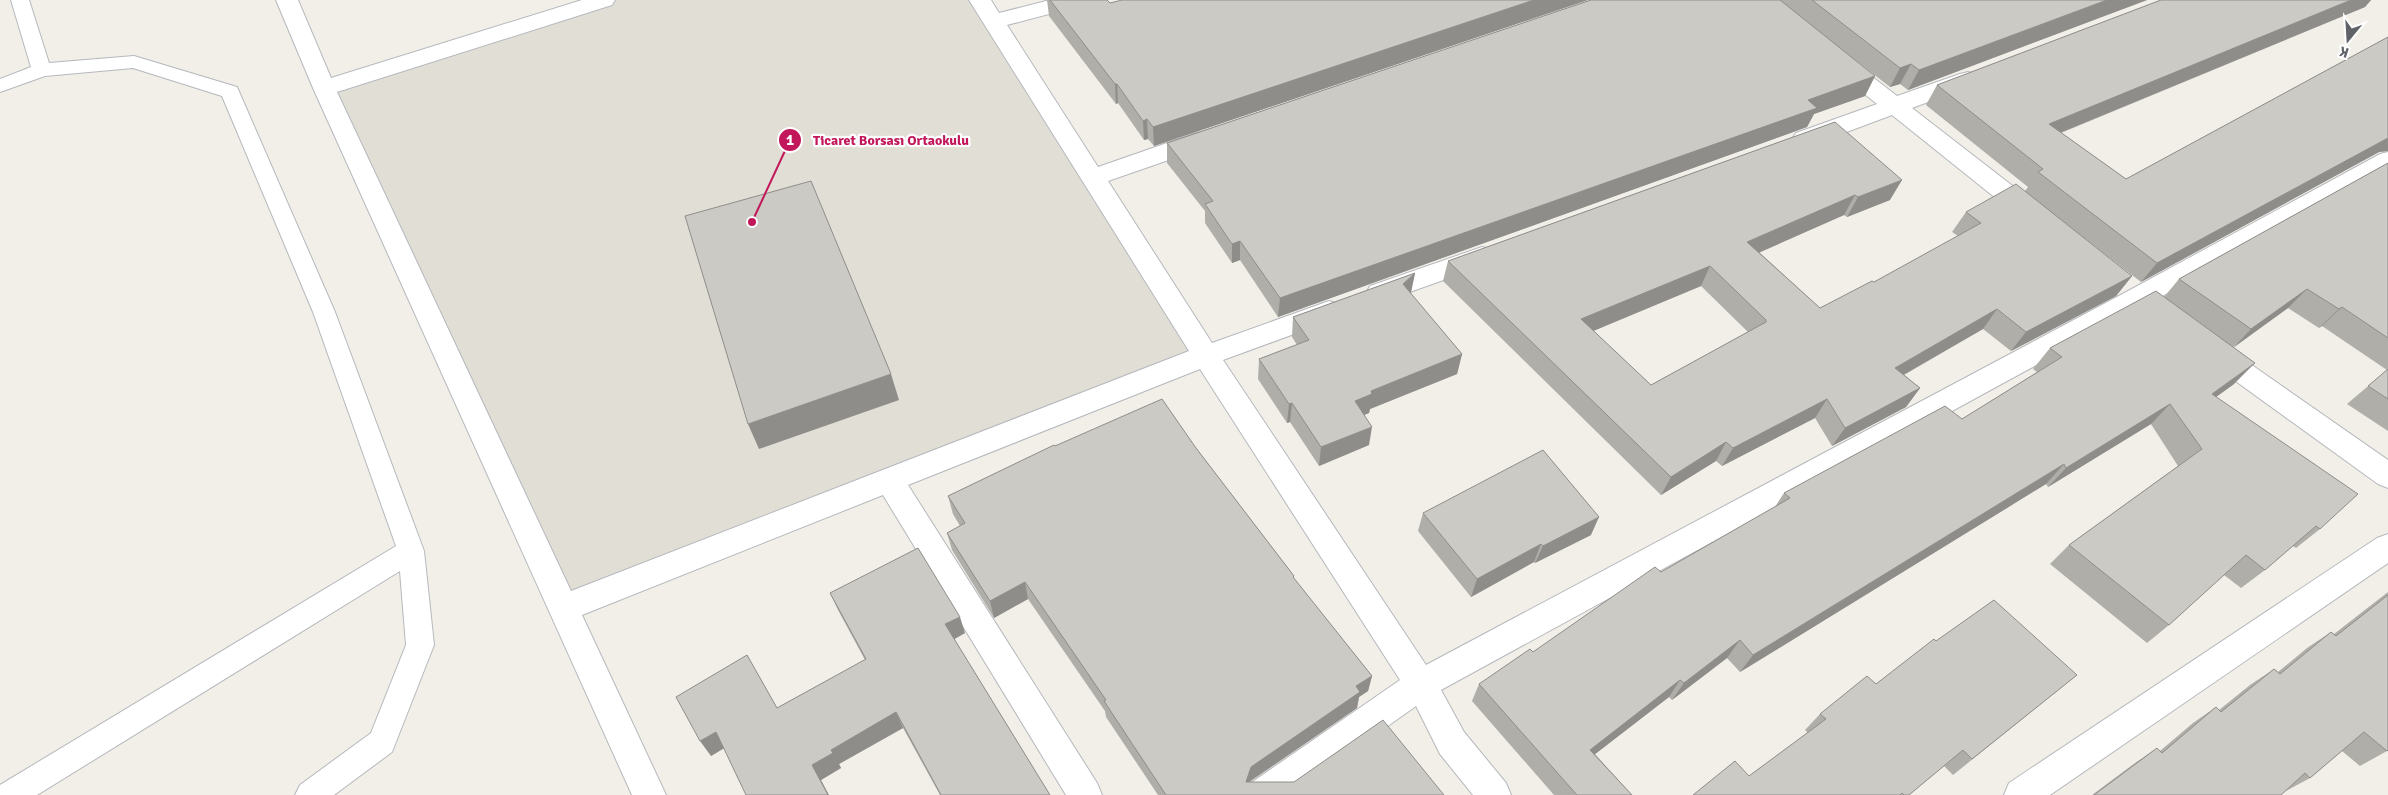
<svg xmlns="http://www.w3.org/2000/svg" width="2388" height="795" font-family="Signika,sans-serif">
<rect width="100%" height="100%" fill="#f1efe8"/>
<path fill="#e1ded6" d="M604 0H973L1206 356 563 608 324 88Z"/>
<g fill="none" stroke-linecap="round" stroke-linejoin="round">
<defs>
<path id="service" d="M11 0H29L49 63 134 56 237 87 335 312 424 551 434 645 392 752 334 795H295L300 785 371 733 406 645 400 571 37 795H0V785L396 546 313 312 222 96 133 68 45 76 0 92V79L31 67Z"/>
<g id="minor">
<path d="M276 0H298L331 78 582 0H615L612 5 337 92 571 591 1189 351 969 0H991L999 13 1050 0H1086L1083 5 1007 25 1098 167 1193 134 1201 132 1209 134 1213 140 1209 146 1108 181 1212 343 1329 301 1338 304 1342 311 1338 318 1223 360 1426 665 2130 290 2380 154 2388 152V170L2148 304 1441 690 1464 732 1506 783 1511 795H1473L1440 754 1416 706 1291 795H1246L1251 783 1400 680 1200 369 908 485 1097 783 1102 795H1066L883 495 582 615 666 795H632L313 88Z"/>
<path d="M1840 56 1848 58 1897 96 1960 74 1968 72 1976 74 1979 79 1976 84 1912 108 2041 208 2044 214 2041 220 2032 223 2023 220 1892 115 1812 145 1804 147 1796 145 1792 139 1796 133 1877 104 1832 68 1829 63 1832 58Z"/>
<path d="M1482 247 1491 249 1495 256 1491 263 1379 303 1370 300 1366 293 1370 286Z"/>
<path d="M2214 342 2223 345 2388 460V488L2378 484 2205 359 2201 352 2205 345Z"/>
<path d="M2388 534V563L2050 795H2004L2009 783 2377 538Z"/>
</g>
</defs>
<use href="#service" stroke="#b5b8bc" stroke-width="2"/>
<use href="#minor" stroke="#b5b8bc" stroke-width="2"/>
<use href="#service" fill="#fff" fill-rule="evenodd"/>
<use href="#minor" fill="#fff" fill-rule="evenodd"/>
</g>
<g fill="#afaea9" fill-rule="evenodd">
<path d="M1047 0H1107L1110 3 1588 0 1154 146 1148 139 1144 140 1118 103 1116 104 1049 16Z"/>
<path d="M1591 0H2147L1908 90 1900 84 1890 87 1849 55 1875 76 1865 96 1814 114 1807 127 1278 317 1240 260 1232 263 1205 223V211L1167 163V143Z"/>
<path d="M2161 0H2371L2365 7 2061 133 2126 179 2388 37V151L2379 152 2141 282 2057 217 2132 276 2116 296 2011 351 1983 329 1904 375 1920 388 1906 407 1832 446 1815 418 1722 466 1716 461 1661 495 1443 281 1448 261 1835 122 1890 200 1847 217 1844 215 1759 252 1820 308 1874 282 1958 236 1952 232 1966 212 2025 191 2028 187 1926 105 1937 85ZM1701 286 1748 332 1651 385 1593 331Z"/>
<path d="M2388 163V431L2347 404 2387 370 2322 326 2319 328 2288 308 2233 347 2234 384 2216 397 2320 529 2296 548 2293 546 2265 570 2241 588 2224 575 2169 625 2147 643 2050 564 2069 545 2178 466 2151 424 2048 487 2046 484 1740 672 1727 658 1672 700 1669 697 1595 754 1632 795H1554L1472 701 1479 684 1533 652 1661 572 1775 507 1784 493 1962 419 2037 372 2033 369 2050 348 2164 297 2179 279Z"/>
<path d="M1415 273 1410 294 1462 354 1457 374 1370 409 1369 413 1364 415 1369 445 1319 466 1290 422 1287 423 1258 379 1259 359 1297 345 1292 337 1293 317Z"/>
<path d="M1055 446 1196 448 1294 576V579L1372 676 1368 691 1359 697 1357 708 1250 782 1444 795H1158L1106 717 1105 711 1028 599 994 618 952 550 947 533 960 526 953 514 948 496Z"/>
<path d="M1423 513 1591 535 1535 563 1534 562 1471 597 1418 531Z"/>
<path d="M2388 592V750L2387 751 2360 766 2342 751 2310 778 2284 792 2281 795H2092L2135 763 2157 748 2160 751 2193 723 2216 707 2219 710 2250 685 2274 669 2278 672 2307 648 2331 632 2334 634Z"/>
<path d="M830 593 965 633 954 639 1050 795H940L903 728 839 764 841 768 821 780 724 748 711 756 747 655 777 708 865 660 838 610Z"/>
<path d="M1936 641 2077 675 1953 775 1944 766 1909 795H1693L1749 776 1808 733 1805 730 1820 714 1876 684Z"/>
</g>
<g fill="#8f8d8a">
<path d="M1534 0H1588L1154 146 1153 127Z"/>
<path d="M2107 0H2147L1908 90 1919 70Z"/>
<path d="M2351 0H2371L2365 7 2035 143 2049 124Z"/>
<path d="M1911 64 1900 84 1890 87 1900 68Z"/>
<path d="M1875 76 1865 96 1814 114 1807 127 1278 317 1280 298 1808 100Z"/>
<path d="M1115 84H1117L1118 103 1116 104Z"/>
<path d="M1147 119 1148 139 1144 140 1143 121Z"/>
<path d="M2388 138V151L2379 152 2141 282 2157 263Z"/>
<path d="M1902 180 1890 200 1847 217 1858 197Z"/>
<path d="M1855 195 1844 215 1738 262 1747 242Z"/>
<path d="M1240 241V260L1232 263V244Z"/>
<path d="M1710 266 1701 286 1574 339 1581 319Z"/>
<path d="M1415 273 1411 293 1399 304 1403 284Z"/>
<path d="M2132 276 2116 296 2011 351 2026 332Z"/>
<path d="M2307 289 2288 308 2233 348 2251 329Z"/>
<path d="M2342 307 2322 326 2319 328 2339 309Z"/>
<path d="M1997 309 1983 329 1882 387 1895 368Z"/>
<path d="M1462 354 1457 374 1370 409 1369 413 1352 420 1355 401 1371 391Z"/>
<path d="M2255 363 2234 384 2191 415 2212 394Z"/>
<path d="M891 374 899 400 759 449 748 424Z"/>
<path d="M1920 388 1906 407 1832 446 1845 428Z"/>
<path d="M1827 399 1815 418 1722 466 1733 448Z"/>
<path d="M1292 403 1290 422 1287 423 1289 404Z"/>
<path d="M2170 404 2151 424 2048 487 2066 468Z"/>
<path d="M1372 427 1369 445 1319 466 1321 447Z"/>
<path d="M1726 442 1716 461 1661 495 1671 477Z"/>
<path d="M2064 464 2046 484 1740 672 1753 655Z"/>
<path d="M1599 517 1591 535 1535 563 1543 546Z"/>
<path d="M1541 544 1534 562 1471 597 1477 579Z"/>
<path d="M1025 582 1028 599 994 618 990 601Z"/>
<path d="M960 617 965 633 951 641 945 624Z"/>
<path d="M1740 640 1727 658 1672 700 1684 683Z"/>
<path d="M1372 676 1368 691 1359 697 1357 708 1250 781 1245 795 1246 782 1251 767 1356 686Z"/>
<path d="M1680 680 1669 697 1581 765 1590 750Z"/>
<path d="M896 712 903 728 839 764 841 768 821 780 829 795H828L812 765 831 750Z"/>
<path d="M716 732 726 747 711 756 700 741Z"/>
</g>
<g fill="#cccac5" stroke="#8f8d8a" fill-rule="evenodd">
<path d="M1050 0H1107L1110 3 1122 0H1534L1153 127 1147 119 1143 121 1117 84H1115Z"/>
<path d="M1591 0H1780L1875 76 1808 100 1817 108 1280 298 1240 241 1232 244 1205 204 1213 201 1167 143Z"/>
<path d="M1812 0H2107L1919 70 1911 64 1900 68Z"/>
<path d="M2161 0H2351L2049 124 2126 179 2388 37V138L2157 263 2038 172 2043 169 1937 85Z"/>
<path d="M1835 122 1902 180 1858 197 1855 195 1747 242 1820 308 1872 281 1874 282 1981 223 1966 212 2016 184 2132 276 2026 332 1997 309 1895 368 1920 388 1845 428 1827 399 1733 448 1726 442 1671 477 1448 261ZM1710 266 1766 320V322L1651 385 1581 319Z"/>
<path d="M2388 163V338L2342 307 2339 309 2307 289 2251 329 2179 279Z"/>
<path d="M811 181 891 374 748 424 685 216Z"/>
<path d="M1415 273 1403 284 1462 354 1371 391 1372 394 1355 401 1372 427 1321 447 1292 403 1289 404 1259 359 1309 340 1293 317Z"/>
<path d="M2156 291 2255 363 2212 394 2358 494 2320 529 2316 526 2265 570 2246 555 2169 625 2069 545 2202 449 2170 404 2066 468 2064 464 1753 655 1740 640 1684 683 1680 680 1590 750 1632 795H1577L1479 684 1530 649 1533 652 1655 567 1661 572 1790 498 1784 493 1945 406 1962 419 2062 357 2050 348Z"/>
<path d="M2388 369V399L2368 386Z"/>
<path d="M1162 399 1196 448 1294 576 1293 577 1372 676 1356 686 1360 692 1251 767 1246 782H1294L1383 720 1444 795H1166L1104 701 1106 700 1025 582 990 601 947 533 965 523 948 496 1054 445 1055 446Z"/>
<path d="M1543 450 1599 517 1543 546 1541 544 1477 579 1423 513Z"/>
<path d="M918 548 960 617 945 624 1050 795H941L896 712 831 750 833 753 812 765 828 795H746L716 732 700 741 676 697 747 655 777 708 866 659 830 593Z"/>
<path d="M2388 595V750L2387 751 2364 732 2310 778 2305 773 2281 795H2094L2157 748 2162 753 2216 707 2221 712 2274 669 2280 674 2331 632 2336 636Z"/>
<path d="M1994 600 2077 675 1972 759 1963 750 1909 795H1904L1902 793 1900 795H1693L1735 761 1749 776 1826 719 1820 714 1867 676 1876 684 1934 639 1936 641Z"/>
</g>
<path fill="none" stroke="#c2185b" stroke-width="2" d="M752 222L790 140"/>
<g fill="#c2185b" stroke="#fff" stroke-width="2">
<circle cx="752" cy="222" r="5"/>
<circle cx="790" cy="140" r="12"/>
</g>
<g font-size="15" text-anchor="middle" font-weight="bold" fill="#fff">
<text x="790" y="145">1</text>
</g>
<g font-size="14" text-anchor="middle" font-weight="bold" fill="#c2185b" stroke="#fff" stroke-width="4.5" stroke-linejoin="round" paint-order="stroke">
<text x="891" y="145">Ticaret Borsası Ortaokulu</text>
</g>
<g transform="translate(2348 40) rotate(198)" stroke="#ffffff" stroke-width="4" paint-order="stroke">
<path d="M0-4L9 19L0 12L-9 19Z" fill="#5f6368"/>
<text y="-8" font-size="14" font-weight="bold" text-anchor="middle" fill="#5f6368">K</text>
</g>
</svg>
